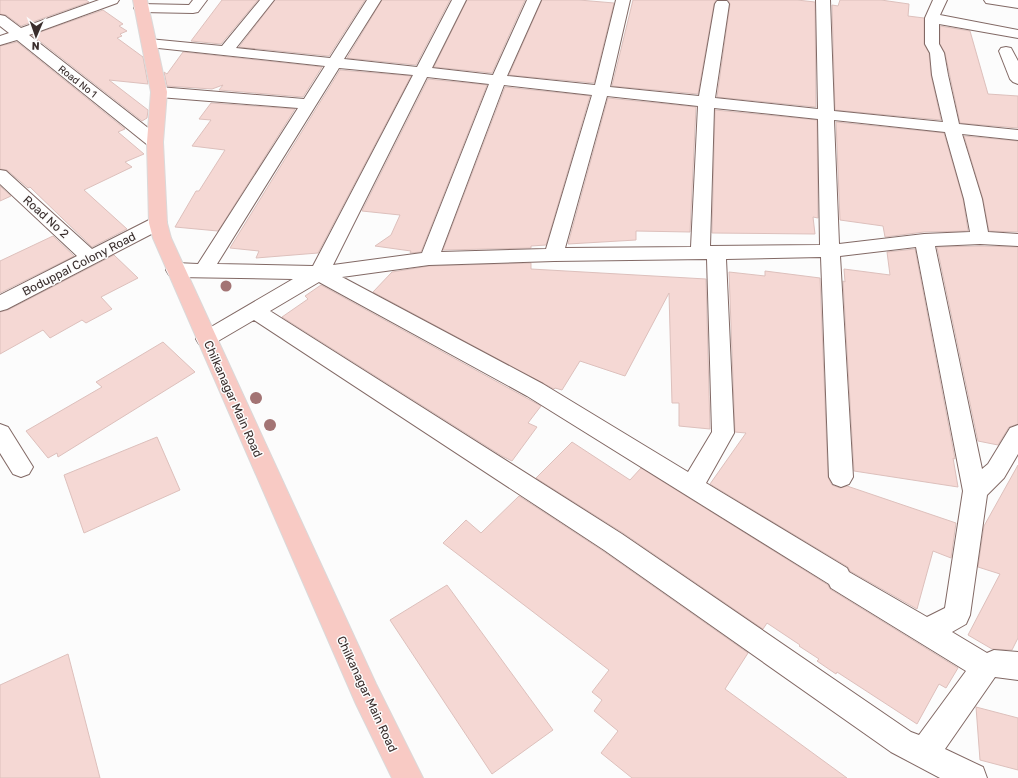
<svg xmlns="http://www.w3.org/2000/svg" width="1018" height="778" font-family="Rubik,sans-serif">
<rect width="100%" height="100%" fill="#fcfcfc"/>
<g fill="#f5d8d4" stroke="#ddc0bc">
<path d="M0 0H86L89 2 21 26 6 15 0 14Z"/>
<path d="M222 0H258L221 44 191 41Z"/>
<path d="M275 0H365L329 56 239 47Z"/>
<path d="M382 0H450L416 65 347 58Z"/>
<path d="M467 0H525L492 73 434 67Z"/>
<path d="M542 0H579L614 3 594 83 509 75Z"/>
<path d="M633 0H716L714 4 698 94 612 86Z"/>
<path d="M728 0H797L815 2 816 107 717 97 730 4Z"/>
<path d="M840 0H881L909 4 908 16 924 18V44L929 53 931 75 941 120 835 110 832 5 838 6Z"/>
<path d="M103 10 123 24 119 26 127 31 120 34 122 36 117 38 143 57 148 84 109 80 148 110 147 118 142 121 32 35Z"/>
<path d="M940 26 970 31 988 94 1018 96V128L960 123 945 53 940 44Z"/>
<path d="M17 42 125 129 118 132 144 154 125 162 132 167 84 190 127 229 92 247 30 187 28 188 7 170 0 169V46Z"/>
<path d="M183 52 322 67 303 97 219 90 223 85 212 89 167 86 164 72 167 74Z"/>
<path d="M340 70 411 76 318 253 256 258 259 251 230 248Z"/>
<path d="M428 79 487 85 421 252 410 253 411 251 375 246 391 235 400 215 362 211Z"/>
<path d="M505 87 590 96 546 245 531 246V248L443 250Z"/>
<path d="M608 98 696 107 690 232 636 231V240L568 244Z"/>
<path d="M211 103 295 109 218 231 175 227 196 191H199L225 150 192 146 211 120 199 119Z"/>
<path d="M715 110 817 120 818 218 813 217 815 234 712 233Z"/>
<path d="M836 122 944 133 963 199 968 231 924 232 885 237 883 226 840 220Z"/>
<path d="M964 136 1018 141V232L989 231 983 199Z"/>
<path d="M0 186 11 196 0 201Z"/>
<path d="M53 236 74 256 0 293V261Z"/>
<path d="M980 246 1018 247V424L1009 427 998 445 978 441 937 247Z"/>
<path d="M915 249 955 459 953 458 958 487 854 471 843 281 845 282 844 269 890 275 887 252Z"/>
<path d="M114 255 138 278 101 297 112 309 86 323 82 320 50 338 43 330 0 354V312L8 310Z"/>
<path d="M531 263V269L706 279 710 429 679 426V403H672L669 293 625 376 580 361 562 390 555 388 554 389 373 292 392 272 429 266Z"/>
<path d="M765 271 820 278 828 477 832 485 840 488 847 486 956 523 951 558 933 551 917 609 850 571 848 567 710 484 746 433 735 432 729 272 765 276Z"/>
<path d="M321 285 541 406 528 423 537 427 512 461 502 456 282 317 308 299 305 296Z"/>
<path d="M163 342 195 372 58 457 57 453 48 458 26 431 102 387 96 382Z"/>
<path d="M157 437 180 490 84 533 64 475Z"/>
<path d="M572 442 630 480 641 468 828 585 830 589 958 668 946 688 939 684 917 724 837 672 836 674 817 661 819 659 799 646 800 645 767 623 763 629 623 533 536 478Z"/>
<path d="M1018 465V638L1012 650 992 649 968 635 1000 574 978 567 984 526Z"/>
<path d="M519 496 603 551 748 653 725 689 847 778H632L601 753 618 731 594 711 602 700 592 692 609 670 443 543 466 520 481 533Z"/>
<path d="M447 585 553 730 492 774 390 620Z"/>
<path d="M68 654 100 778H0V685Z"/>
<path d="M976 707 1018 718V770L980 760Z"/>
</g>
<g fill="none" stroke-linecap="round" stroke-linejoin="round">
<defs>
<g id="minor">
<path d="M99 0H119L117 3 29 35 161 138 163 142 161 146 155 147 149 146 17 40 0 45V36L9 33 0 26V15L5 16 21 28Z"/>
<path d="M193 0H207L198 12 193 13 141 12 136 11 134 8 136 5 141 4 189 5Z"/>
<path d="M260 0H274L236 48 330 58 367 0H381L344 59 417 67 452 0H466L432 68 493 75 527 0H541L507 76 595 85 616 0H630L610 87 699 96 715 4 717 1H727L729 4 715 98 818 109 816 0H830L834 111 943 122 932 75 930 53 925 44V18L933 0H947L940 15 1018 30V38L939 24V44L944 53 948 75 959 124 1018 130V140L962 134 982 199 988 232 1018 234V246L980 244 935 246 982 469 988 464 1010 428 1018 425V454L1004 478 987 495 970 615 966 624 952 632 987 653 994 650 1018 652V680L995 677 945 749 983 767 987 778H940L891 752 604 550 254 320 213 344 206 347 199 344 196 339 199 334 293 279 176 277 169 275 166 270 169 265 176 263 198 264 298 108 159 97 153 95 151 92 153 89 159 87 304 99 325 66 149 47 144 46 142 43 144 40 149 39 222 46ZM339 68 413 75 313 266 217 264ZM427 77 489 84 422 253 333 265ZM504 85 592 95 546 249 441 252ZM607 96 698 106 691 247 565 248ZM714 108 818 119 820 245 710 246ZM834 120 945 132 964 199 970 232 924 234 839 244ZM916 247 963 491 945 608 927 617 849 572 847 568 706 483 734 433 726 259 821 257 829 477 833 484 841 487 849 484 853 477 840 256ZM707 259 712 432 688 472 543 384 342 277 429 265 554 261ZM319 282 527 396 829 584 831 588 966 671 919 735 911 732 622 534 270 311Z"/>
<path d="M984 0H1018V8L986 3Z"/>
<path d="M1006 47 1011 48 1018 61V84L1013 82 1010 79 999 51 1001 48Z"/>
<path d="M0 170 6 171 92 249 151 219 158 217 165 219 167 223 165 227 7 309 0 311V295L77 256 0 184Z"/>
<path d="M0 424 8 427 33 467 29 474 21 477 13 474 0 453Z"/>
</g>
<path id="major" d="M133 0H147L167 92 163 142 167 223 171 238 376 684 423 778H392L356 704 153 238 149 223 147 142 151 92Z"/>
</defs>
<use href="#minor" stroke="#826965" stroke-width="2"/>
<use href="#major" stroke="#dbd9d9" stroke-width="2"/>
<use href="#minor" fill="#fff" fill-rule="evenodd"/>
<use href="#major" fill="#f8cac4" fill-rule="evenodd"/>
</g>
<g fill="#a37474">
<circle cx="226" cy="286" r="5.5"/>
<circle cx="256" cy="398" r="6"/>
<circle cx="270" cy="425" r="6"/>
</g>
<g text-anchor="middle" stroke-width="3" stroke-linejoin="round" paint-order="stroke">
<g font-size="10" fill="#392d2c" stroke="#fcfcfc">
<text transform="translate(78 81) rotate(38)" y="4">Road No 1</text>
</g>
<g font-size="12" fill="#392d2c" stroke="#fcfcfc">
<text transform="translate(46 217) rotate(42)" y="4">Road No 2</text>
<text transform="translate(79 264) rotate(-27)" y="4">Boduppal Colony Road</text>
<text transform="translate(233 399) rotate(66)" y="4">Chilkanagar Main Road</text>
<text transform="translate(367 694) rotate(65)" y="4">Chilkanagar Main Road</text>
</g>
</g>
<g transform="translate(36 36) rotate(182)" stroke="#fcfcfc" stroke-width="3" paint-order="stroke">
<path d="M0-3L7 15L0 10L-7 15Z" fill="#392d2c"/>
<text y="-6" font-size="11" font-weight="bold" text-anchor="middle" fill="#392d2c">N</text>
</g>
</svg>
